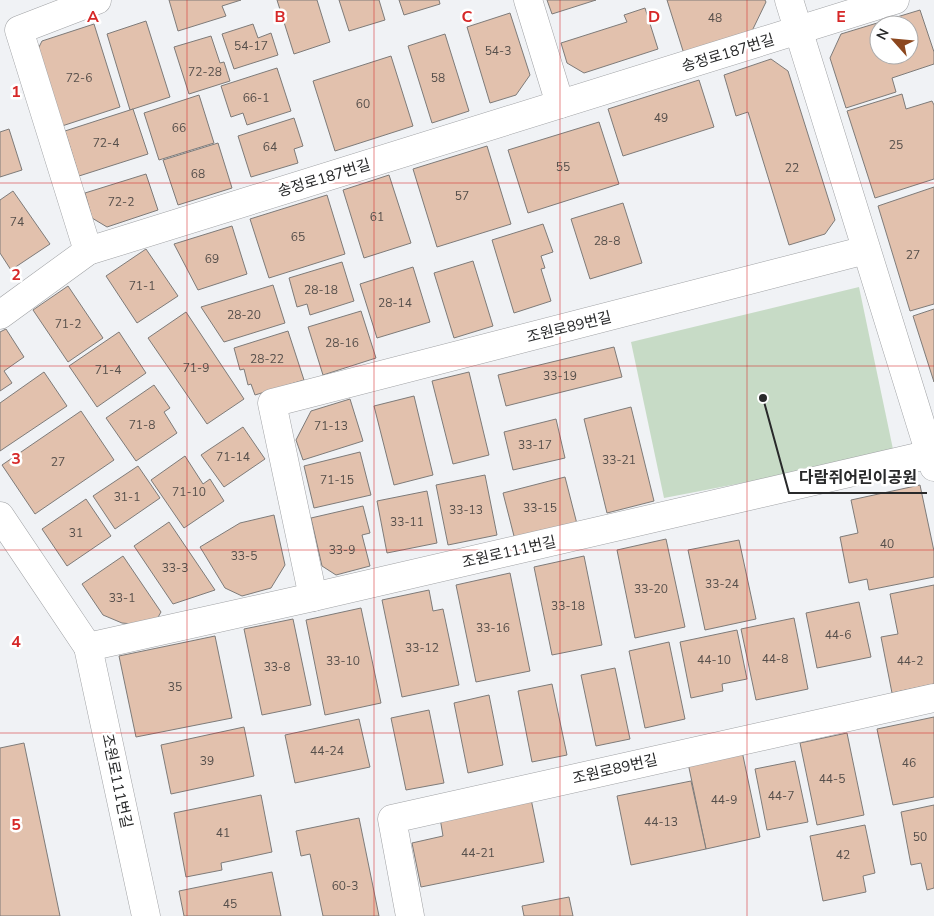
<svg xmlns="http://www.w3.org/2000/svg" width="934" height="916" font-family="'Nunito Sans','Noto Sans KR',sans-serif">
<rect width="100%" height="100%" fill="#f0f2f5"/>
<path fill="#c7dbc6" d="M859 287 894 454 664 498 631 342Z"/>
<g fill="#e2c1ad" stroke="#7e7b79" fill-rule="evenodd">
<path d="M169 0H241L222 6 226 16 178 31Z"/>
<path d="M277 0H317L330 42 294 54Z"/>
<path d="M339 0H379L385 20 349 31Z"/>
<path d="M399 0H439L440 4 404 15Z"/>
<path d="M547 0H596L552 14Z"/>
<path d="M667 0H765L766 2 751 33 684 54Z"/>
<path d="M645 8 658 49 584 73 567 63 561 43 627 22 624 15Z"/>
<path d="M920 10 934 52V64L892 78 896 92 846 108 830 58 841 34ZM879 25H909V55H879Z"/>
<path d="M510 13 530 75 516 95 490 103 467 27Z"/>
<path d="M146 21 170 97 130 110 107 34Z"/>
<path d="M94 24 120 107 62 126 38 49 42 41Z"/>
<path d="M253 24 258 38 271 33 278 55 234 69 222 34Z"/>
<path d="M445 34 469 111 432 123 408 46Z"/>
<path d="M211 36 220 63 224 62 230 81 189 94 174 47Z"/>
<path d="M391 56 413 126 335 151 313 81Z"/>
<path d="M771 59 788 71 835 220 825 234 789 245 748 112 736 116 724 75Z"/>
<path d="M277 68 291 111 247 125 243 113 231 117 221 86Z"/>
<path d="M699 80 714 127 623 156 608 109Z"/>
<path d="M902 94 906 109 932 101 934 105V179L875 198 847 111Z"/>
<path d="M199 95 214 143 159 160 144 113Z"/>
<path d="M133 109 148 154 79 176 65 131Z"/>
<path d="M294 118 303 146 294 149 298 163 251 177 238 136Z"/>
<path d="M599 122 619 184 528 213 508 150Z"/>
<path d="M9 129 22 170 0 177V132Z"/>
<path d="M218 143 232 188 178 205 163 160Z"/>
<path d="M487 146 511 224 437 247 413 169Z"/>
<path d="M146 174 158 210 107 227 92 218 85 193Z"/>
<path d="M389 175 411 243 364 258 343 190Z"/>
<path d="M934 187V304L910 311 878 206Z"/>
<path d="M13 191 50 244 11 270 0 253V200Z"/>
<path d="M327 195 345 254 269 278 250 219Z"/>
<path d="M623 203 642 263 590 279 571 219Z"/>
<path d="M543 224 553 252 541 256 545 268 541 269 551 301 514 313 492 240Z"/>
<path d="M232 226 247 274 198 290 174 244Z"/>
<path d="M146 249 178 296 137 323 106 276Z"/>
<path d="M473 261 493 326 454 338 434 273Z"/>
<path d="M342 262 354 301 310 315 307 304 297 307 289 278Z"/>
<path d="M413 267 430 322 377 338 360 284Z"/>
<path d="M273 285 285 323 224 342 201 307Z"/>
<path d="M68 286 103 338 68 362 33 310Z"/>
<path d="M934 309V382L913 316Z"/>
<path d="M361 311 376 358 323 375 308 327Z"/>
<path d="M186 312 244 399 207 424 148 338Z"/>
<path d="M6 329 24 357 4 371 12 383 0 391V332Z"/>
<path d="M288 331 304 380 255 395 251 384 248 385 244 369 240 370 234 348Z"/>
<path d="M119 332 146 373 97 407 69 366Z"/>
<path d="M614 347 622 377 506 406 498 375Z"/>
<path d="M44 372 67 406 0 451V403Z"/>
<path d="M469 372 489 455 453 464 432 381Z"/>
<path d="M154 385 170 408 164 412 177 433 136 461 106 418Z"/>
<path d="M414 396 433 475 394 485 374 406Z"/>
<path d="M350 399 363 441 303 460 296 440 311 411Z"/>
<path d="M631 407 654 501 607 513 584 419Z"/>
<path d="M81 411 114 460 35 514 2 465Z"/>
<path d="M556 419 565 458 513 470 504 432Z"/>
<path d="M243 427 265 459 224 487 201 455Z"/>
<path d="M360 452 371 495 314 508 304 466Z"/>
<path d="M185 456 203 484 210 479 224 501 184 528 151 480Z"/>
<path d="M138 466 160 498 115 529 93 496Z"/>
<path d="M485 475 497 535 448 545 436 485Z"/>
<path d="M565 477 577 524 515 540 503 493Z"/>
<path d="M920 485 934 551V577L869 590 867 579 849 583 840 537 858 533 851 500Z"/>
<path d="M427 491 437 543 387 553 377 501Z"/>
<path d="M86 499 111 536 67 566 42 529Z"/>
<path d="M363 506 370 533 362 535 370 566 336 575 322 566 311 518Z"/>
<path d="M274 515 285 565 271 588 242 596 225 588 200 547 240 523Z"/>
<path d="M169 522 215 590 173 604 134 546Z"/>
<path d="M666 539 685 627 635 638 617 550Z"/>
<path d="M739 540 756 619 705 630 688 550Z"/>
<path d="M123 556 161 612 153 626 122 623 103 615 82 584Z"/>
<path d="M584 556 602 645 552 655 534 567Z"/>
<path d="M510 573 530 671 476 682 456 585Z"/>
<path d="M934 585V684L892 693 881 637 898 634 890 594Z"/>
<path d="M429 590 433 611 443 609 459 685 402 697 382 600Z"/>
<path d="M859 602 871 657 817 668 806 613Z"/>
<path d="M361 608 381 703 325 715 306 620Z"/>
<path d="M794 618 808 689 756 700 741 629Z"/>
<path d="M293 619 311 705 262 715 244 629Z"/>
<path d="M737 630 747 679 722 684 723 691 691 698 680 642Z"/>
<path d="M215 636 232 718 136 737 119 656Z"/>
<path d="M669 642 685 719 645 728 629 651Z"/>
<path d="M615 668 630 739 596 746 581 675Z"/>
<path d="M552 684 567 755 532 762 518 691Z"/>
<path d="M489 695 503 765 468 773 454 703Z"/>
<path d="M429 710 444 783 406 790 391 718Z"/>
<path d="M934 717V797L893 805 877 729Z"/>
<path d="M359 719 370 767 295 783 285 735Z"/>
<path d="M244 727 254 776 171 794 161 745Z"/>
<path d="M847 733 864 815 817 825 800 743Z"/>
<path d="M24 743 60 916H0V748Z"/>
<path d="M742 751 760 837 706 849 688 763Z"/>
<path d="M795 761 808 822 767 830 755 769Z"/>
<path d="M691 781 706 849 631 865 617 796Z"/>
<path d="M261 795 272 852 221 863 222 870 186 877 174 813Z"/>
<path d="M531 799 544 862 421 887 412 843 443 836 440 818Z"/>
<path d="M934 805V888L927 890 921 863 911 865 901 812Z"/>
<path d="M359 818 379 916H323L310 854 301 856 296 831Z"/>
<path d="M865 825 875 873 863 876 866 892 823 901 810 836Z"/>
<path d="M272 872 281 916H184L179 891Z"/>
<path d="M569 897 573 916H524L522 906Z"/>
</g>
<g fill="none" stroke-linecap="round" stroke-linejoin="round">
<defs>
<g id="minor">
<path d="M528 0 560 104"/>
<path d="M789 0 934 467"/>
<path d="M88 251 19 30 97 0"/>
<path d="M0 315 88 251 895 0"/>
<path d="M313 597 272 403 866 250"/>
<path d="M88 647 313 597 931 454"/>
<path d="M410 916 392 819 934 698"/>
</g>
<path id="tertiary" d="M0 516 88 647 146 916"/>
</defs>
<use href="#minor" stroke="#a0a2a5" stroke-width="29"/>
<use href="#tertiary" stroke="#a0a2a5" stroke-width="29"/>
<use href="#minor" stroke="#fff" stroke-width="28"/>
<use href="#tertiary" stroke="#fff" stroke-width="28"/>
</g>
<path fill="none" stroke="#d62828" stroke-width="1" stroke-opacity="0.55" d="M187 0V916M374 0V916M560 0V916M747 0V916M0 183H934M0 366H934M0 550H934M0 733H934"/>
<g text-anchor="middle" stroke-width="5" stroke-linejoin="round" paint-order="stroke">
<g font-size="12" fill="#564f4b">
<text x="715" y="22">48</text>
<text x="251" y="50">54-17</text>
<text x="498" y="55">54-3</text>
<text x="205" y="76">72-28</text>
<text x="79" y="82">72-6</text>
<text x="438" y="82">58</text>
<text x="256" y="102">66-1</text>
<text x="363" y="108">60</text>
<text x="661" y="122">49</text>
<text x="179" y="132">66</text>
<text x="106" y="147">72-4</text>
<text x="896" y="149">25</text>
<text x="270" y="151">64</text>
<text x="563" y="171">55</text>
<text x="792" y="172">22</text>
<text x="198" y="178">68</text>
<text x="462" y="200">57</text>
<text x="121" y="206">72-2</text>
<text x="377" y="221">61</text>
<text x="17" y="226">74</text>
<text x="298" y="241">65</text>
<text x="607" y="245">28-8</text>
<text x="913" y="259">27</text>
<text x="212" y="263">69</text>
<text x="142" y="290">71-1</text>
<text x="321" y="294">28-18</text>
<text x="395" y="307">28-14</text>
<text x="244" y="319">28-20</text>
<text x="68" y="328">71-2</text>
<text x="342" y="347">28-16</text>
<text x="267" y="363">28-22</text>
<text x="196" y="372">71-9</text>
<text x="108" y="374">71-4</text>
<text x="560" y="380">33-19</text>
<text x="142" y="429">71-8</text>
<text x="331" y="430">71-13</text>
<text x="535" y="449">33-17</text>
<text x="233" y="461">71-14</text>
<text x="619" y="464">33-21</text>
<text x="58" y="466">27</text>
<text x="337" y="484">71-15</text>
<text x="189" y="496">71-10</text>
<text x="127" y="501">31-1</text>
<text x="540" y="512">33-15</text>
<text x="466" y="514">33-13</text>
<text x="407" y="526">33-11</text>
<text x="76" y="537">31</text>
<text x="887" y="548">40</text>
<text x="342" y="554">33-9</text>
<text x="244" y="560">33-5</text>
<text x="175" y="572">33-3</text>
<text x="722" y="588">33-24</text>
<text x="651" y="593">33-20</text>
<text x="122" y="602">33-1</text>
<text x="568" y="610">33-18</text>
<text x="493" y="632">33-16</text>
<text x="838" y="639">44-6</text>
<text x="422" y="652">33-12</text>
<text x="775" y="663">44-8</text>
<text x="714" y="664">44-10</text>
<text x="343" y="665">33-10</text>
<text x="910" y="665">44-2</text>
<text x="277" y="671">33-8</text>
<text x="175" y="691">35</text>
<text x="327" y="755">44-24</text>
<text x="207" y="765">39</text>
<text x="909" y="767">46</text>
<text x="832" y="783">44-5</text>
<text x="781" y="800">44-7</text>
<text x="724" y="804">44-9</text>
<text x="661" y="826">44-13</text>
<text x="223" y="837">41</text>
<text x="920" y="841">50</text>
<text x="478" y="857">44-21</text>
<text x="843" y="859">42</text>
<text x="345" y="890">60-3</text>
<text x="230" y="908">45</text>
</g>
<g font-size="15" fill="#28292a" stroke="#fff">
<text transform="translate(728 53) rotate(-17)" y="5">송정로187번길</text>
<text transform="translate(324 178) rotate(-17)" y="5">송정로187번길</text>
<text transform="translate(569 327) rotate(-14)" y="5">조원로89번길</text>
<text transform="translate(509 552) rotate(-13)" y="5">조원로111번길</text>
<text transform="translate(615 769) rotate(-13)" y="5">조원로89번길</text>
<text transform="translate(117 781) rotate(78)" y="5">조원로111번길</text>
</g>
</g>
<g font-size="16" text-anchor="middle" font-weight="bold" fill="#d62828" stroke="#fff" stroke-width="5" stroke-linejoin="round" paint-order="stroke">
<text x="93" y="22">A</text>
<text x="280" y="22">B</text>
<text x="467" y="22">C</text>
<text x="654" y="22">D</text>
<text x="841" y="22">E</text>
<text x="16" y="97">1</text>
<text x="16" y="280">2</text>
<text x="16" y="464">3</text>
<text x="16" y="647">4</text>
<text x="16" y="830">5</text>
</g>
<path fill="none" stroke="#28292a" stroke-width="2" d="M763 398L789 493H927"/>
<circle fill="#28292a" stroke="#fff" stroke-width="2" cx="763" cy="398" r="5"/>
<g font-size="16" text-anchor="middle" font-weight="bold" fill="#28292a" stroke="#fff" stroke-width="5" stroke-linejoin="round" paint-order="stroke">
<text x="858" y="483">다람쥐어린이공원</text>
</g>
<g transform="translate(894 40) rotate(297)"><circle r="24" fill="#ffffff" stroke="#a9a9aa"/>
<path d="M0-4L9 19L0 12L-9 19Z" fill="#8c471e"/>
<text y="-8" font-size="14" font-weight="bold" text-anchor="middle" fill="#28292a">N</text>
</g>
</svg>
